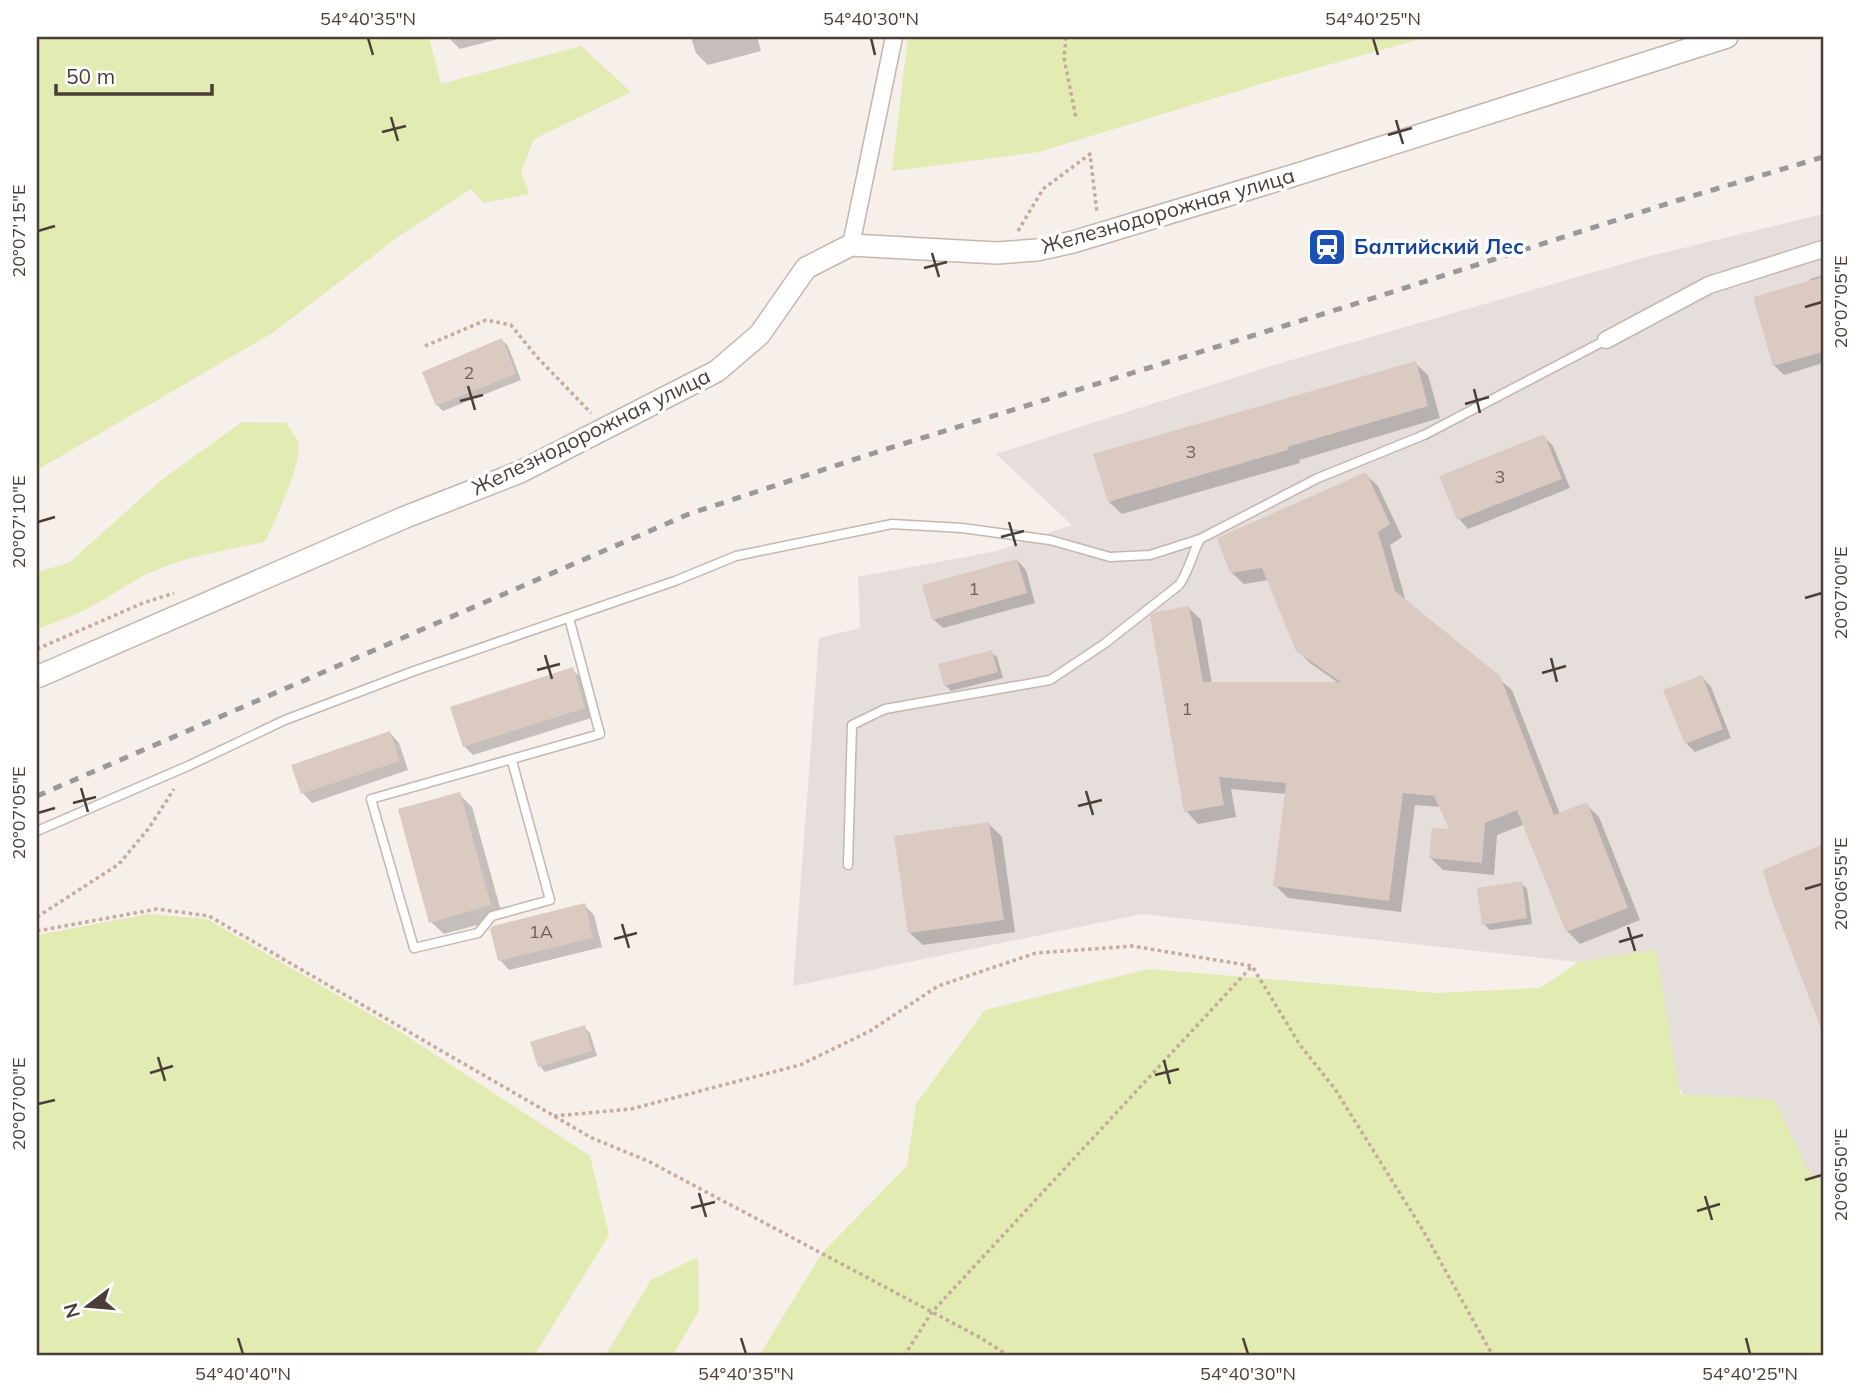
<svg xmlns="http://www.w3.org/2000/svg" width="1860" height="1393" font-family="Mulish,sans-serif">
<rect width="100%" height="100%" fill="#f6efea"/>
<path fill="#e5dedb" d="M1823 214V1233L1739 1164 1578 962 1142 914 793 986 819 638 860 628 858 577 997 551 1072 525 996 454 1271 366 1646 257Z"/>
<g fill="#e2ebb2">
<path d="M37 37H429L441 84 581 46 631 92 534 139 521 172 529 194 484 203 471 189 399 236 274 332 37 470Z"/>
<path d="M908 37H1427L1267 82 1039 152 892 171Z"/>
<path d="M242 422 286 423C289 428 296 436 298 442 303 463 274 522 265 542 231 549 196 555 164 567 143 574 125 587 106 598 85 611 61 621 37 629V572L69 563 160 481Z"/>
<path d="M149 914 207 919 399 1031 590 1156 609 1235 534 1356H37V935Z"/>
<path d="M1656 950 1680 1094 1775 1100 1808 1171 1823 1182V1356H759L822 1253 907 1166 916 1104 985 1010 1148 969 1436 993 1540 988 1578 962Z"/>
<path d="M698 1257 699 1311 672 1356H605L651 1280Z"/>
</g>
<g fill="#0003">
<path d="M448 37H506L460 49Z"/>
<path d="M691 37H757L761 51 708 65 696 53Z"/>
<path d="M1823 275V363L1784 375 1774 365 1811 282 1810 279Z"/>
<path d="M502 340 508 346 521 380 443 411 437 405Z"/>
<path d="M1415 363 1428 375 1440 418 1299 460 1300 463 1122 514 1109 502Z"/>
<path d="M1543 436 1553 446 1570 488 1468 529 1459 519 1442 477Z"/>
<path d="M1365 474 1378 486 1402 537 1390 545 1406 602 1512 690 1560 814 1586 804 1599 817 1640 920 1580 944 1568 932 1525 824 1497 835 1494 875 1443 870 1431 858 1452 831 1441 807 1415 805 1401 912 1288 898 1275 885 1287 794 1231 789 1236 817 1198 824 1186 811 1189 608 1201 620 1212 684H1340L1310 663 1297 650 1269 580 1244 584 1231 572Z"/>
<path d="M1017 560 1026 570 1035 603 943 628 933 619Z"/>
<path d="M991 652 997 657 1003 678 951 691 945 685Z"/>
<path d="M572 669 582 679 594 717 473 755 464 746Z"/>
<path d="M1702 677 1711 687 1731 738 1695 752 1686 743Z"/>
<path d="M390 733 399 743 408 770 312 803 303 793Z"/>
<path d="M459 794 472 807 503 918 444 934 431 922Z"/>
<path d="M989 824 1002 837 1015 932 923 945 910 933Z"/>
<path d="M1823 846V1030L1773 898 1765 871Z"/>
<path d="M1521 883 1527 889 1532 924 1490 930 1484 924Z"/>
<path d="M584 905 594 915 602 947 509 970 500 960Z"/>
<path d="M584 1027 590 1033 597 1056 545 1072 540 1066Z"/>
</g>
<g fill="#dbcac2">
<path d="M1823 277V352L1773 366 1753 297Z"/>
<path d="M502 338 516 374 436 406 422 372Z"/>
<path d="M1416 361 1428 406 1287 447 1288 450 1108 502 1093 454Z"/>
<path d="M1544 434 1562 479 1457 520 1439 476Z"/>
<path d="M1366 472 1390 524 1378 532 1395 591 1500 676 1554 815 1587 802 1628 908 1566 932 1517 810 1485 823 1482 863 1429 858 1432 828 1449 829 1434 796 1403 793 1389 901 1273 886 1286 783 1219 777 1224 805 1184 812 1150 616 1155 612 1189 606 1203 682H1341L1296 651 1262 568 1230 573 1217 538Z"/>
<path d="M1017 559 1027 593 932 620 922 585Z"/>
<path d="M992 650 998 672 944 686 938 664Z"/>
<path d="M573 667 585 708 463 747 450 707Z"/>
<path d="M1702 675 1723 729 1685 744 1663 690Z"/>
<path d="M390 731 400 761 301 794 291 765Z"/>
<path d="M460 792 491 905 429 923 398 809Z"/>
<path d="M989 822 1004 920 908 933 894 836Z"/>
<path d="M1823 844V1031H1822L1771 898 1763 870Z"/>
<path d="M1522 881 1527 918 1482 925 1477 888Z"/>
<path d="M585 903 593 938 498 961 490 929 493 926Z"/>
<path d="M585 1025 592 1051 538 1067 530 1042Z"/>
</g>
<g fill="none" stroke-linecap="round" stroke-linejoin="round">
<defs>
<g id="service">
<path d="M512 761 550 900 492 916 478 933 414 948 371 799 600 734 569 618"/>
<path d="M37 831 188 766 285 720 414 671 675 581 736 556 892 524 962 528 1050 540 1110 557 1150 555 1200 539"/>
<path d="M848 865 852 725 885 709 1050 680 1104 644 1179 585C1189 571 1192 554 1200 539L1318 478 1424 435 1606 340"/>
</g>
<g id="minor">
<path d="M851 245 894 37"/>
<path d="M1606 340 1709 285 1823 249"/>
</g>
<path id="tertiary" d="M37 677 403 518 520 472 717 371 760 334 806 268 851 245 997 253 1037 250 1073 242 1298 174 1727 37"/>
</defs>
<use href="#service" stroke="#c5b7af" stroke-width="11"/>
<use href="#minor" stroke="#c5b7af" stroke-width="19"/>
<use href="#tertiary" stroke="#c5b7af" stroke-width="24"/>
<g stroke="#c4ab9c" stroke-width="3.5" stroke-dasharray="3.5 3.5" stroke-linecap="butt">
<path d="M1066 37 1064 58 1076 118"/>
<path d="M1018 231 1043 189 1090 154 1097 213"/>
<path d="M425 346 486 320 511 325 536 356 591 413"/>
<path d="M37 649 143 603 174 593"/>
<path d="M37 917 119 864 149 828 174 789"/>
<path d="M37 931 157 909 209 916 592 1138 648 1161 981 1338 1009 1356"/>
<path d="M554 1116 631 1109 800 1065 870 1031 938 986 1036 953 1132 946 1252 966 1300 1045 1335 1089 1424 1232 1493 1356"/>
<path d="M904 1356 932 1312 1252 966"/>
</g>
<use href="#service" stroke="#fff" stroke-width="8"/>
<use href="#minor" stroke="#fff" stroke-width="16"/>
<use href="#tertiary" stroke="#fff" stroke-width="21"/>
<path stroke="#999" stroke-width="5" stroke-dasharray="9 9" stroke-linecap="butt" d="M37 796 689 514 880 451 1342 308 1679 200 1823 157"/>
</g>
<path fill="none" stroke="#4a3e37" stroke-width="2.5" d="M368 38 373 55M871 38 875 55M1373 38 1378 55M391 117 398 141M1396 120 1403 144M382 132 406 126M1388 135 1412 128M38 231 55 226M932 253 939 277M924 268 947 262M1805 307 1822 302M468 386 475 410M1474 389 1480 413M460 401 483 395M1465 404 1489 397M38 522 55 517M1009 522 1016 546M1001 537 1024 531M1805 598 1822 593M545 655 552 679M1551 658 1557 682M537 670 560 664M1542 673 1566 666M81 788 88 812M1086 791 1093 815M73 803 96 797M1078 806 1102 800M38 813 55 808M1805 889 1822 884M622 924 629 948M1628 927 1635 951M614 939 637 933M1619 942 1643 935M158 1057 165 1081M1164 1060 1170 1084M150 1073 173 1066M1155 1075 1179 1069M38 1104 55 1100M1805 1180 1822 1175M699 1193 706 1217M1705 1196 1712 1220M691 1208 715 1202M1697 1211 1720 1204M238 1338 243 1354M741 1338 746 1354M1243 1338 1248 1354M1746 1338 1750 1354"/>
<defs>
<symbol id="station-square" viewBox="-11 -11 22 22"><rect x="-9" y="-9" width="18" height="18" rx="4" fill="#1a4fb4" stroke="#fff"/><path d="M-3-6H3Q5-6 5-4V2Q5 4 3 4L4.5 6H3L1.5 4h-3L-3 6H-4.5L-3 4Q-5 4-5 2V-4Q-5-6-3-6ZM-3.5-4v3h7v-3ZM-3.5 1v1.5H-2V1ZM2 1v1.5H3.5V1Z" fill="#fff"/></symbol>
</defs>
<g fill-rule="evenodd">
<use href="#station-square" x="1305" y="225" width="44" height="44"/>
</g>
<g text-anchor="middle" stroke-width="7" stroke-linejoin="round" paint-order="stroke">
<g font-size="18" fill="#6e615a">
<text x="469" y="379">2</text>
<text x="1191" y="458">3</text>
<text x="1500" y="483">3</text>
<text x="974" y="595">1</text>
<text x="1187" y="715">1</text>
<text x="541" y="938">1А</text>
</g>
<g font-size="21" fill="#4a3e37" stroke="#fff">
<text transform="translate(1168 211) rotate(-16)" y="7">Железнодорожная улица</text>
<text transform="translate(591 432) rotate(-26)" y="7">Железнодорожная улица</text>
</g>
<g font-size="21" font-weight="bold" fill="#164399" stroke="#fff" text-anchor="start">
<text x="1354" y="254">Балтийский Лес</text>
</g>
</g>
<rect width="1860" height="1393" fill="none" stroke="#ffffff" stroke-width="77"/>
<g transform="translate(88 1306) rotate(254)" stroke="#ffffff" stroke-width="5" paint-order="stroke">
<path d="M0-5L12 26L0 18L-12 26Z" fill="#4a3e37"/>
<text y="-10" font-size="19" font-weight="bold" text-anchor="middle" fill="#4a3e37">N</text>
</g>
<path d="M56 84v10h156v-10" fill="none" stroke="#4a3e37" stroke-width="3.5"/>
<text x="66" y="84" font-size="21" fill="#4a3e37" stroke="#ffffff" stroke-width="5" paint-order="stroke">50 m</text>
<rect x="38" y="38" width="1784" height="1316" fill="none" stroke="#4a3e37" stroke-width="2.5"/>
<g font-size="18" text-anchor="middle" fill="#4a3e37">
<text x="368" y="25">54°40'35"N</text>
<text x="871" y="25">54°40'30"N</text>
<text x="1373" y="25">54°40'25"N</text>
<text transform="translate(19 231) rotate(-90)" y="6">20°07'15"E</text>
<text transform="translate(1841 302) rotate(-90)" y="6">20°07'05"E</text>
<text transform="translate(19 522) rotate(-90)" y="6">20°07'10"E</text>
<text transform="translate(1841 593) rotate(-90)" y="6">20°07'00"E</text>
<text transform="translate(19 813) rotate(-90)" y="6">20°07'05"E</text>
<text transform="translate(1841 884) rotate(-90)" y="6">20°06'55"E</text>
<text transform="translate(19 1104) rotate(-90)" y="6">20°07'00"E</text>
<text transform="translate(1841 1175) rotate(-90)" y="6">20°06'50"E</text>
<text x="243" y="1380">54°40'40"N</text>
<text x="746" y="1380">54°40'35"N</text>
<text x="1248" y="1380">54°40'30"N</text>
<text x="1750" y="1380">54°40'25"N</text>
</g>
</svg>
